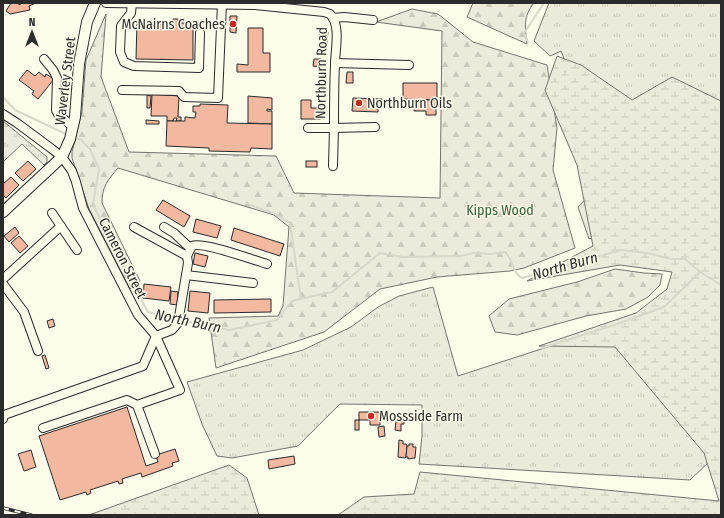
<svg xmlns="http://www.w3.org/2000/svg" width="724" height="518" font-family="'Fira Sans Condensed',sans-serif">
<defs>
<pattern id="grass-tufts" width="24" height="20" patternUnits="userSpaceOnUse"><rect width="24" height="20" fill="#ecebdb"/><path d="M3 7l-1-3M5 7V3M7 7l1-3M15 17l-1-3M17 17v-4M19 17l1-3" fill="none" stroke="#cbcabc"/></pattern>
<pattern id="forest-firs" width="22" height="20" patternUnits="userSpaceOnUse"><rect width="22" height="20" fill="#ecebdb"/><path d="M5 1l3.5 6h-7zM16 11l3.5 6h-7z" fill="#cbcabc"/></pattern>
<pattern id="wetland-marsh" width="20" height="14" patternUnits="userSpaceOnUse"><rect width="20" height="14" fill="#ecebdb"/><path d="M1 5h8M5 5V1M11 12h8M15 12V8" fill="none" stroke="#cbcabc"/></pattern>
</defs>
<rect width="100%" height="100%" fill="#fdfbea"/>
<g fill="url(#grass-tufts)" stroke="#74746e">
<path d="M549 3H721V435L711 460 690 480 419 464 422 436V405L340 404 298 446 232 458 217 456 202 424 187 382 303 350 351 327 378 307 399 296 433 287 458 376 680 304V276L625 228 589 239 578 207 588 197 572 78 561 51 550 56 534 41Z"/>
<path d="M3 121 47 157V162L44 165 22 144 3 162Z"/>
</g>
<g fill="url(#forest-firs)" stroke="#74746e">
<path d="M473 3H534C523 16 525 28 527 44L467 17Z"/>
<path d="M412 9 438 14 473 42 547 65 557 128 553 170 575 248 524 268 510 271 437 277 380 289 324 332 216 368 209 318 278 316 283 306 289 227 274 215 118 168C108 180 102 186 102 203L140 281 130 289 89 209 72 158V152L82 111 86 60 106 14 101 77 129 152 276 156 294 193 440 198 442 31 376 22Z"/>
<path d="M615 269 644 273 662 274 660 285 648 297 626 309 586 316 517 335 495 332 489 316 509 299 577 282Z"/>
</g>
<g fill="url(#wetland-marsh)" stroke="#74746e">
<path d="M557 56 581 65 632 100 672 77 721 101V515H338L364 497 414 494 420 472 719 501 704 453 615 347 539 346 636 313 667 289 672 272 620 265 527 281 593 246 577 165 545 90Z"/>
<path d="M229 465 247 478 259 515H89Z"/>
</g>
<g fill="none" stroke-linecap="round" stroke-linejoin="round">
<g stroke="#d8d7c9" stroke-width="2">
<path d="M528 42 524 33 544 3"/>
<path d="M3 97 15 110 68 135"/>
<path d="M74 137 81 140 90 149 99 169 93 204 120 261 148 312 176 319"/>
<path d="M248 204 275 214 290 223 301 299"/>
<path d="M180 320 229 330 277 320 291 302 295 300 332 292 380 253 403 257 461 256 473 253 491 254 505 252C513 259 512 273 522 278L621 250 647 253 671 259H685L700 272 721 285"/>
<path d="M542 348 617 324 664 307 700 272"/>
</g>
</g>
<g fill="#f2b8a0" stroke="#2b2b2b">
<path d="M11 3H17L20 5 21 3H36L29 6 30 10 10 14 6 11Z"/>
<path d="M230 16H237L236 33 230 32Z"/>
<path d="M173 19H178V23H193V60L136 59 137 22 173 23Z"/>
<path d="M248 28H263V53H270V72H237V64L248 65Z"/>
<path d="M320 32H328L326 51H319Z"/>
<path d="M314 59H321L320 67 313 66Z"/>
<path d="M27 70 35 76 39 72 45 77 46 74 54 79 38 99 32 94 34 91 19 80Z"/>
<path d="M347 72H353V83H346Z"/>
<path d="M403 83H437V100L403 99Z"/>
<path d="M152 94 179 96 178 117H181V121H176L177 118H174L173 121H167V116H151Z"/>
<path d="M147 95 151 96 150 108H147Z"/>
<path d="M248 96 272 98V110L267 109V111H272V124L248 123Z"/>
<path d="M353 98 382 99V104L378 103V112L352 111Z"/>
<path d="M301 100H311V108H320L321 100 325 101 324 117 320 119H301Z"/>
<path d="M414 100H436V115H426V111H414Z"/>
<path d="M200 104 228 105 227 123 272 124V149L251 148 250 152 209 151V148L166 146 167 121H185V117L195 118 196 112H193V106H200Z"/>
<path d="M146 120 159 121V124H146Z"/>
<path d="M28 161 36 169 23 181 15 173Z"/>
<rect x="306" y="161" width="11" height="6"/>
<path d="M11 177 19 185 6 198 3 195V184Z"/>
<path d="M163 200 190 216 184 227 156 210Z"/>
<path d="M196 219 221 226 217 238 193 232Z"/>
<path d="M15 227 19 233 9 242 4 236Z"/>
<path d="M234 228 284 244 280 256 231 240Z"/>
<path d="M19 236 28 246 20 253 11 243Z"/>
<path d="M195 253 208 256 205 267 193 264Z"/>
<path d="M144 284 171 287 169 301 143 298Z"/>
<path d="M171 291 178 292 177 305 170 304Z"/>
<path d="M190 291 210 293 208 313 188 311Z"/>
<path d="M271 299V312L214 313V300Z"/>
<path d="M53 319 55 326 49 328 47 321Z"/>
<path d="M45 355 49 368 46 369 42 356Z"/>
<path d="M127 407 146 466 158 462 156 455 175 449 179 461 172 463 173 466 142 477 141 473 122 479 123 483 119 484 118 481 90 490 91 493 87 495 86 492 60 500 39 436Z"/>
<path d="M359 412H383V420H380V425H370V420H359Z"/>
<rect x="355" y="420" width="4" height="10"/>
<path d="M396 421H404V424H401V431L395 430Z"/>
<path d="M384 426 385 436 379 437 378 427Z"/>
<path d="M399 440 403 441V444H406L407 446 406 457 405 458 398 457Z"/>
<path d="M409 444H413V447H416L415 458 408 459V457H406L407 446H409Z"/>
<path d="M31 450 36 467 24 471 18 454Z"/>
<path d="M294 456 295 464 269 469 268 460Z"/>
</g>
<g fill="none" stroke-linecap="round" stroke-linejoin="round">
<defs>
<g id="minor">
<path d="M106 3 255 5 324 12 330 14 333 18 344 17 373 20"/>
<path d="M132 3 131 13 121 26 120 52 124 62 134 66 199 68 200 33"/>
<path d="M44 59 53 70 57 78 56 110 58 114 73 127"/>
<path d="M335 63 409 65"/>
<path d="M122 90 179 91 184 97 218 98 222 3"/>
<path d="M3 114 17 123 52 149 62 157 72 171 76 182 83 208 138 315 156 336 180 390 137 405"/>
<path d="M308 128H334C334 107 334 86 335 65 335 50 340 31 333 18"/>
<path d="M333 166 334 128 375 127"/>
<path d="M52 213 77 250"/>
<path d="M134 227 187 256"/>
<path d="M164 227 174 233 190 248"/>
<path d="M186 275 253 283"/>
<path d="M3 279 61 226"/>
<path d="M3 284 24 312 38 351"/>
<path d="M3 419 4 415 21 409 143 366 156 336 172 330 178 323 188 263 187 256 192 246C202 241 253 260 267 264"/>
<path d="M43 428 127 400 137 405 155 454"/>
</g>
<path id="major" d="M3 212 62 157 70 139 75 117 79 64 87 22 95 3"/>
</defs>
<use href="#minor" stroke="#2b2b2b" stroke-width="10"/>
<use href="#major" stroke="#2b2b2b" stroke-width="12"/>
<use href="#minor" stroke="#fdfbea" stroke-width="8"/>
<use href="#major" stroke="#fdfbea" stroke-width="10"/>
<defs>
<path id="rail" d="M3 508 31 515"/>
</defs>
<use href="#rail" stroke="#2b2b2b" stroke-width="3.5"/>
<use href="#rail" stroke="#fdfbea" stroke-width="2" stroke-dasharray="6" stroke-linecap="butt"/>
</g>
<g fill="#c62828" stroke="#fdfbea" stroke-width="1.5">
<circle cx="233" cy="24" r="4"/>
<circle cx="359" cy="103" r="4"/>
<circle cx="371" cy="416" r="4"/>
</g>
<g text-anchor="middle" stroke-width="3" stroke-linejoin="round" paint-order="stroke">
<g font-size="14" fill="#2b2b2b" stroke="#fdfbea" text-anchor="start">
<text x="225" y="29" text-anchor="end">McNairns Coaches</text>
<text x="367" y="108">Northburn Oils</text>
<text x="379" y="421">Mossside Farm</text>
</g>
<g font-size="14" fill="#2b2b2b" stroke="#fdfbea">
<text transform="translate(321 73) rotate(-89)" y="5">Northburn Road</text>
<text transform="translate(65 81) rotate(-83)" y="5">Waverley Street</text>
<text transform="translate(123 258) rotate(63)" y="5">Cameron Street</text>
</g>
<g font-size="14" fill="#34623c" stroke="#fdfbea">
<text x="500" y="215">Kipps Wood</text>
</g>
<g font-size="15" font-style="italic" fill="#2b2b2b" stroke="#fdfbea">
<text transform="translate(565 266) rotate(-16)" y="5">North Burn</text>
<text transform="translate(188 321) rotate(12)" y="5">North Burn</text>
</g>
</g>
<rect width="724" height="518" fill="none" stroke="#2b2b2b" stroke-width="8"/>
<g transform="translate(32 32)" stroke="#fdfbea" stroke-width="3" paint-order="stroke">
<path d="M0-3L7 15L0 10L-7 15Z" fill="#2b2b2b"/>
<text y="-6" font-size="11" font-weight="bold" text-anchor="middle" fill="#2b2b2b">N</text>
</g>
</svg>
